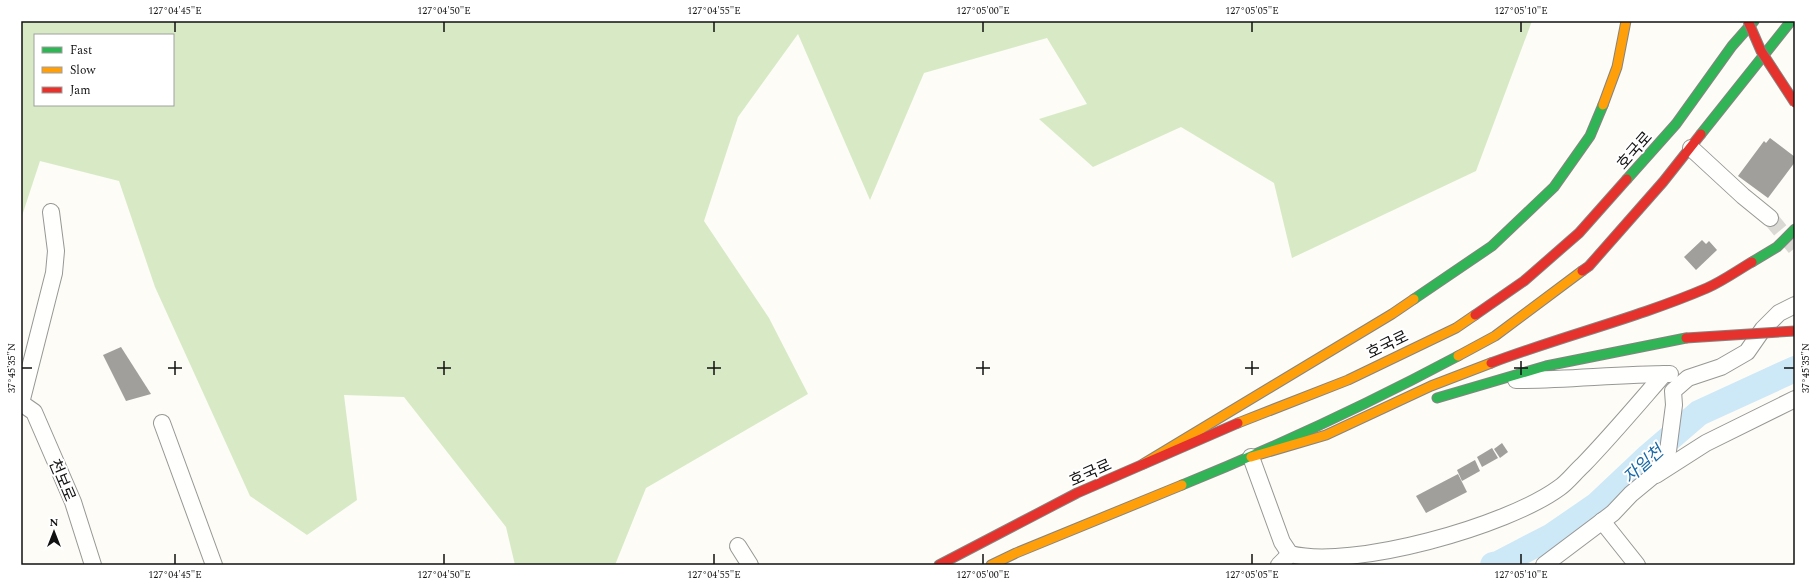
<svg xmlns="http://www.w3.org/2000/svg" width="1816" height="586" font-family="Spectral,'Noto Sans KR',serif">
<rect width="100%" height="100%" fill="#fdfcf7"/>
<path fill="#d8eac5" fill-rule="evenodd" d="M21 21H1532L1476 171 1292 258 1274 183 1181 127 1093 167 1039 119 1087 104 1047 38 924 73 870 200 798 34 738 117 704 221 769 318 808 394 646 488 615 565H515L506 527 404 397 344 395 357 500 307 535 250 496 155 287 119 181 40 161 21 219ZM35 35H173V105H35Z"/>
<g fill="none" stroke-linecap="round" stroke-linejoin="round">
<path stroke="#cde8f7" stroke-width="26" d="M1493 565 1498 564 1552 536 1597 505 1649 456 1699 413 1795 369"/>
</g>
<g fill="#a19f9c">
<path d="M1770 138 1795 157V162L1768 198 1738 176 1764 141 1766 143Z"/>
<path d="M1702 240 1706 244 1709 241 1717 250 1696 270 1684 257Z"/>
<path d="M121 347 151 394 126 401 103 355Z"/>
<path d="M1502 443 1508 452 1500 458 1494 449Z"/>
<path d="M1492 448 1498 458 1482 467 1477 457Z"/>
<path d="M1475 460 1480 471 1462 481 1457 470Z"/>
<path d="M1458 474 1467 492 1426 513 1416 496Z"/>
</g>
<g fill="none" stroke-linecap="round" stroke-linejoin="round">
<path stroke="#dad9d4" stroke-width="16" stroke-dasharray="16 8" stroke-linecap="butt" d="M1770 218 1795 248"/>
<defs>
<g id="street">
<path d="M1691 148 1743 196 1770 218"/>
<path d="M51 212 56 251 54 273 21 403 34 412 73 502 93 565"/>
<path d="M1516 380C1568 380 1619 374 1670 374"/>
<path d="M162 423 214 565"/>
<path d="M1251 457 1282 542 1290 554C1352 570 1507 526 1559 488 1568 482 1575 472 1583 465 1611 436 1637 405 1664 374"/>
<path d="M1656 475 1706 443 1795 399"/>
<path d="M1602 521 1637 565"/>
<path d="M738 546 750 565"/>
<path d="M1279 565 1290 554"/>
<path d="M1544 565 1613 513 1631 494 1654 475 1668 451 1674 405 1673 391 1688 378 1721 367 1747 352 1763 329 1779 313 1795 305"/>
</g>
<g id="fast">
<path d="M1701 134 1791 21"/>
<path d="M1627 179 1676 124 1732 46 1754 21"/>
<path d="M1752 262 1777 247 1795 229"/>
<path d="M1414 299 1492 246 1554 187 1590 136 1603 105"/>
<path d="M1437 398 1546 366 1686 338"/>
<path d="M1182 485C1276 447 1368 404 1458 356"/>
</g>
<g id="slow">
<path d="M1603 105 1617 67 1626 21"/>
<path d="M1458 356 1495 336 1582 271"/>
<path d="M1238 423 1348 380 1456 328 1475 315"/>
<path d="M1251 457 1326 435 1431 386 1491 363"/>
<path d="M1143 464 1392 314 1414 299"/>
<path d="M991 565 1016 553 1182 485"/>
</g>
<g id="jam">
<path d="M1582 271 1589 266 1663 182 1701 134"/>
<path d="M1475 315 1524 281 1579 233 1627 179"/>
<path d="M1491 363C1562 336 1637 318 1707 288 1723 281 1738 270 1752 262"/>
<path d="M939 565 1077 493 1238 423"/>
</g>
</defs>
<use href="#street" stroke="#979795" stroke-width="18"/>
<use href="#fast" stroke="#858482" stroke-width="11"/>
<use href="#slow" stroke="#858482" stroke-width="11"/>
<use href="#jam" stroke="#858482" stroke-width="11"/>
<use href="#street" stroke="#fffffe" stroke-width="16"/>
<use href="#fast" stroke="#30b455" stroke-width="9"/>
<use href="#slow" stroke="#ff9f0a" stroke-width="9"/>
<use href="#jam" stroke="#e5322d" stroke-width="9"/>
<defs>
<g id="jam-bridge">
<path d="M1748 21 1761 51 1795 103"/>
<path d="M1686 338 1795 331"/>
</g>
</defs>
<use href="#jam-bridge" stroke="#858482" stroke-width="11" stroke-linecap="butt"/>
<use href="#jam-bridge" stroke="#e5322d" stroke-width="9"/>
</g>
<path fill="none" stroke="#111" stroke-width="1.5" d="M175 22V32M444 22V32M714 22V32M983 22V32M1252 22V32M1521 22V32M175 361V375M444 361V375M714 361V375M983 361V375M1252 361V375M1521 361V375M22 368H32M168 368H182M437 368H451M707 368H721M976 368H990M1245 368H1259M1514 368H1528M1784 368H1794M175 554V564M444 554V564M714 554V564M983 554V564M1252 554V564M1521 554V564"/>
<g text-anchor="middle" stroke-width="4" stroke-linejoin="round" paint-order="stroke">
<g font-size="16" fill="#111" stroke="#fff">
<text transform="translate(1634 150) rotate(-49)" y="6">호국로</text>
<text transform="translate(1387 344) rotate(-26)" y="6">호국로</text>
<text transform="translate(1090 472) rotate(-24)" y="6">호국로</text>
<text transform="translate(63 480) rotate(67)" y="6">천보로</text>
</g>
<g font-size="17" font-style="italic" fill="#1768a6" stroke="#fff">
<text transform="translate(1643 464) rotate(-42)" y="6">자일천</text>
</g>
</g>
<rect width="1816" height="586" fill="none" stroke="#ffffff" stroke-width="44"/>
<rect x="34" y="34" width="140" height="72" fill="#ffffff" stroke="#a0a0a0"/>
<rect x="42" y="47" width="20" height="6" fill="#30b455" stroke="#a0a0a0"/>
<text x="70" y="54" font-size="12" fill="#111111">Fast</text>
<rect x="42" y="67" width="20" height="6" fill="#ff9f0a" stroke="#a0a0a0"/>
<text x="70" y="74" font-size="12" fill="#111111">Slow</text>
<rect x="42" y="87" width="20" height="6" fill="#e5322d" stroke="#a0a0a0"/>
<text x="70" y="94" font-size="12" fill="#111111">Jam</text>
<g transform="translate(54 532)" stroke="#ffffff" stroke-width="3" paint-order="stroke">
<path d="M0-3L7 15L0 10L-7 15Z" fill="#111111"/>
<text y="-6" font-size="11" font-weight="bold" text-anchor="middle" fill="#111111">N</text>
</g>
<rect x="22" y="22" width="1772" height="542" fill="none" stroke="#111" stroke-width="1.5"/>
<g font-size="10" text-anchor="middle" fill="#111">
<text x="175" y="14">127°04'45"E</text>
<text x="444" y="14">127°04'50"E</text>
<text x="714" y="14">127°04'55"E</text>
<text x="983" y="14">127°05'00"E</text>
<text x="1252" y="14">127°05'05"E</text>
<text x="1521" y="14">127°05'10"E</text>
<text transform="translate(11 368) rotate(-90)" y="4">37°45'35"N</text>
<text transform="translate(1805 368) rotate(-90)" y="4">37°45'35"N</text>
<text x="175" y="578">127°04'45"E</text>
<text x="444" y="578">127°04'50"E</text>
<text x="714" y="578">127°04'55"E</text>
<text x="983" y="578">127°05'00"E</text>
<text x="1252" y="578">127°05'05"E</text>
<text x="1521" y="578">127°05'10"E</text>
</g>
</svg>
